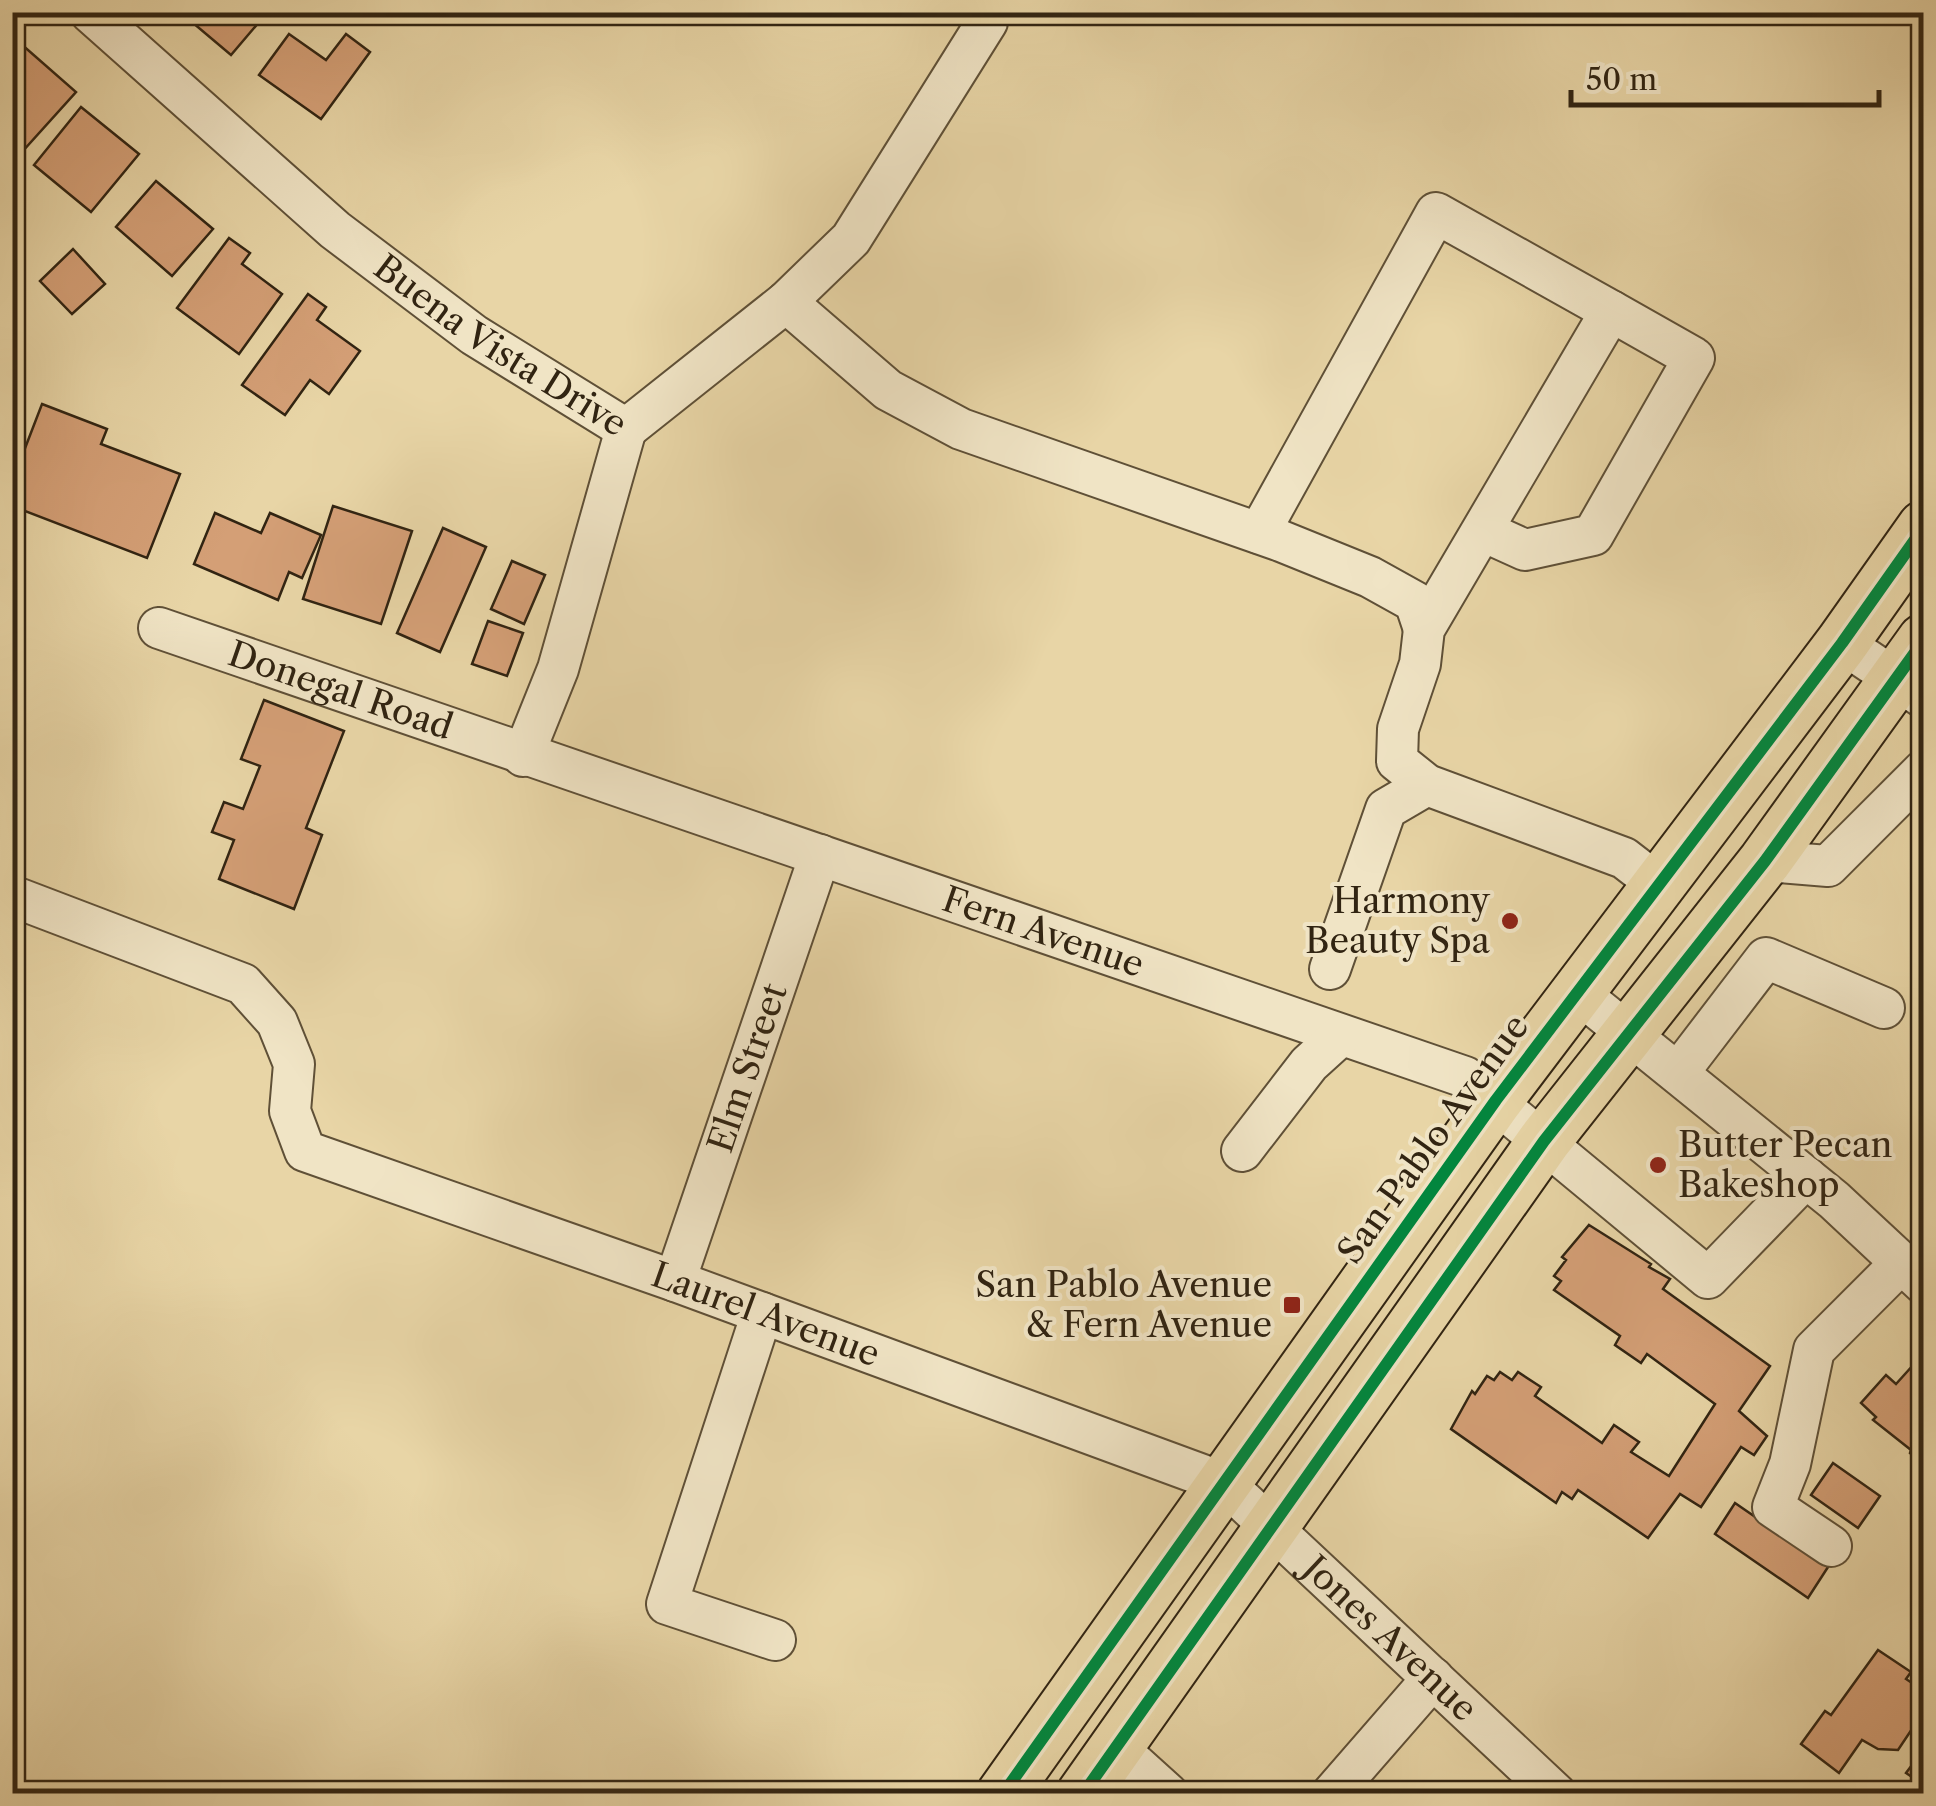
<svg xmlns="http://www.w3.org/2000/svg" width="1936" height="1806" font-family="'Libre Caslon Text',serif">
<rect width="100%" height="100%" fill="#e8d5a6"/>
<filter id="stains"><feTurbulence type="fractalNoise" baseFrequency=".002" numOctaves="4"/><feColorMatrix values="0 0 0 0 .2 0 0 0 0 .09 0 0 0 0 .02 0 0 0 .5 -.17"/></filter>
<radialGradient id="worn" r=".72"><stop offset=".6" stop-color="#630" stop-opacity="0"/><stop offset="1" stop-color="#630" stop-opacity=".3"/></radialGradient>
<g fill="#d49f76" stroke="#312412" stroke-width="2.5">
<path d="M180 12H250L260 21 231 55Z"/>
<path d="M289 34 326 60 346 34 370 52 321 119 259 75Z"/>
<path d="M12 36 76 92 12 163Z"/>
<path d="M81 107 139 154 91 212 34 165Z"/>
<path d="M156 181 213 229 172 276 116 227Z"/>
<path d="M229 238 250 253 242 264 282 294 239 354 177 308Z"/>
<path d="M73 249 105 284 72 314 40 281Z"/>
<path d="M308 294 326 307 317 320 360 351 329 394 310 380 285 415 242 385Z"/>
<path d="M42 404 107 429 101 444 180 474 147 558 12 506V452L22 456Z"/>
<path d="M333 506 412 531 381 624 303 599Z"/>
<path d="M215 513 261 533 270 513 321 535 302 578 289 572 278 600 194 564Z"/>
<path d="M443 528 486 547 440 652 397 633Z"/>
<path d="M512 561 545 575 524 624 491 609Z"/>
<path d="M488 621 523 633 507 676 472 664Z"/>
<path d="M264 700 344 731 306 828 322 835 294 909 219 879 234 840 212 832 224 802 243 809 260 766 241 759Z"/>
<path d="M1589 1225 1651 1264 1649 1267 1670 1279 1663 1289 1770 1366 1739 1411 1767 1436 1754 1455 1741 1447 1701 1507 1680 1494 1648 1538 1578 1490 1572 1499 1562 1492 1556 1503 1451 1429 1472 1391 1475 1394 1487 1376 1494 1380 1500 1372 1512 1380 1518 1372 1541 1387 1535 1396 1602 1443 1614 1425 1639 1442 1631 1452 1669 1476 1715 1404 1647 1354 1641 1363 1615 1345 1620 1336 1554 1290 1561 1281 1554 1276 1566 1260 1562 1257Z"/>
<path d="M1924 1353V1465L1910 1453 1911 1450 1873 1420 1876 1417 1861 1403 1886 1375 1896 1384Z"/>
<path d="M1833 1463 1880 1496 1858 1528 1811 1495Z"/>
<path d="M1735 1503 1828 1567 1808 1598 1715 1534Z"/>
<path d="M1878 1650 1911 1672 1906 1679 1924 1691V1711L1898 1750 1878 1749 1862 1740 1839 1773 1801 1744 1825 1711 1831 1715Z"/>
<path d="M1924 1749V1785L1906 1773Z"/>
</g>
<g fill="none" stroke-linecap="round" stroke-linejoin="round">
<defs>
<g id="minor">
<path id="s1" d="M90 12 335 230 474 335 626 429"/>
<path d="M786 302 888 390 961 429 1281 541 1370 577 1415 602 1424 629"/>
<path d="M626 429 786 302 851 239 987 22V12"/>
<path d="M1483 531 1525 550 1593 535 1694 358 1611 311"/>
<path d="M1259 533 1436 213 1611 311 1424 629 1420 664 1398 729 1397 761 1427 785 1624 858 1659 885"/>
<path id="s2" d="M159 628 1465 1077 1708 1278 1806 1177"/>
<path d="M1842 643 1924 698"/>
<path d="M523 756 558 669 626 429"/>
<path d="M1765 861 1828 866 1924 770"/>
<path id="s3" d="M12 896 243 984 277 1022 294 1064 290 1111 305 1151 675 1281 1224 1483 1556 1794"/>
<path d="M1330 969 1386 809 1427 785"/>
<path d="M1577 992 1834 1200 1924 1284"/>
<path d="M1678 1073 1766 958 1884 1008"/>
<path d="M1242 1151 1309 1064 1341 1035"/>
<path id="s4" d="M675 1281 820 855"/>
<path d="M762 1313 667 1604 775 1640"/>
<path d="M1831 1546 1773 1507 1790 1464 1814 1350 1901 1263"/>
<path d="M1116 1747 1168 1794"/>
<path d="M1332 1794 1433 1678"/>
</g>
<g id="major">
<path d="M1003 1794 1496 1100 1842 643 1924 527"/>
<path d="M1083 1794 1544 1141 1765 861 1924 640"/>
</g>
</defs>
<use href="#minor" stroke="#5f5037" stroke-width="44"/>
<use href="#major" stroke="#312412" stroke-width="56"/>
<use href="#minor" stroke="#f0e4c5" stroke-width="40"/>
<use href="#major" stroke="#e8d5a6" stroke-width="52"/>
<defs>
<g id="cycleway">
<path d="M1003 1794 1496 1100 1842 643 1924 527"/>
<path d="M1083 1794 1544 1141 1765 861 1924 640"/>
</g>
</defs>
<use href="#cycleway" stroke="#f0e4c5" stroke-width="19"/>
<use href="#cycleway" stroke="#00873e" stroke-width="12"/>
</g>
<g fill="#8f2418" stroke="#f0e4c5" stroke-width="4">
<circle cx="1510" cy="921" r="10"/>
<circle cx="1658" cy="1165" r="10"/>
<rect x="1282" y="1295" width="20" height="20" rx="5"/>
</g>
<g text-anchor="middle" stroke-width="8" stroke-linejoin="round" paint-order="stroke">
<g font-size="35" fill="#312412" stroke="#f0e4c5">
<text dy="12" stroke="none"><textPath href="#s1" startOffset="530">Buena Vista Drive</textPath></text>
<text dy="12" stroke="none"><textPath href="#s2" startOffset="192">Donegal Road</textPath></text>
<text dy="12" stroke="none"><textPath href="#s2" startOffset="935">Fern Avenue</textPath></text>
<text dy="12" stroke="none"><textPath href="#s4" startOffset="225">Elm Street</textPath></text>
<text transform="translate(1433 1139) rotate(-54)" y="12">San Pablo Avenue</text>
<text dy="12" stroke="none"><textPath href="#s3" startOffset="922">Laurel Avenue</textPath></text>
<text dy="12" stroke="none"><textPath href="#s3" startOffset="1638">Jones Avenue</textPath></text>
</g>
<g font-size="35" fill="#312412" stroke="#f0e4c5" text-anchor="end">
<text x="1490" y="913">Harmony<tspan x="1490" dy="40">Beauty Spa</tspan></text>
<text x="1678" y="1157" text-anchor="start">Butter Pecan<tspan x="1678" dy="40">Bakeshop</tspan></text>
<text x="1272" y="1297">San Pablo Avenue<tspan x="1272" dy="40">&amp; Fern Avenue</tspan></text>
</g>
</g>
<rect width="1936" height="1806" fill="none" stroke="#e8d5a6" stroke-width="50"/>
<rect x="15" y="15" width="1906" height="1776" fill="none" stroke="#312412" stroke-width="5"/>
<rect x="25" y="25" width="1886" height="1756" fill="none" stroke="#312412" stroke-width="2.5"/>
<path d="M1571 90v15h308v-15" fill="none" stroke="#312412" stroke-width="5"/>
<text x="1586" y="90" font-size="30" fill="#312412" stroke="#f0e4c5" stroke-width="8" paint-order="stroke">50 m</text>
<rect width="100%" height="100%" filter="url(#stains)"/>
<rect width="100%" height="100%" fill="url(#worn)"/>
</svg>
